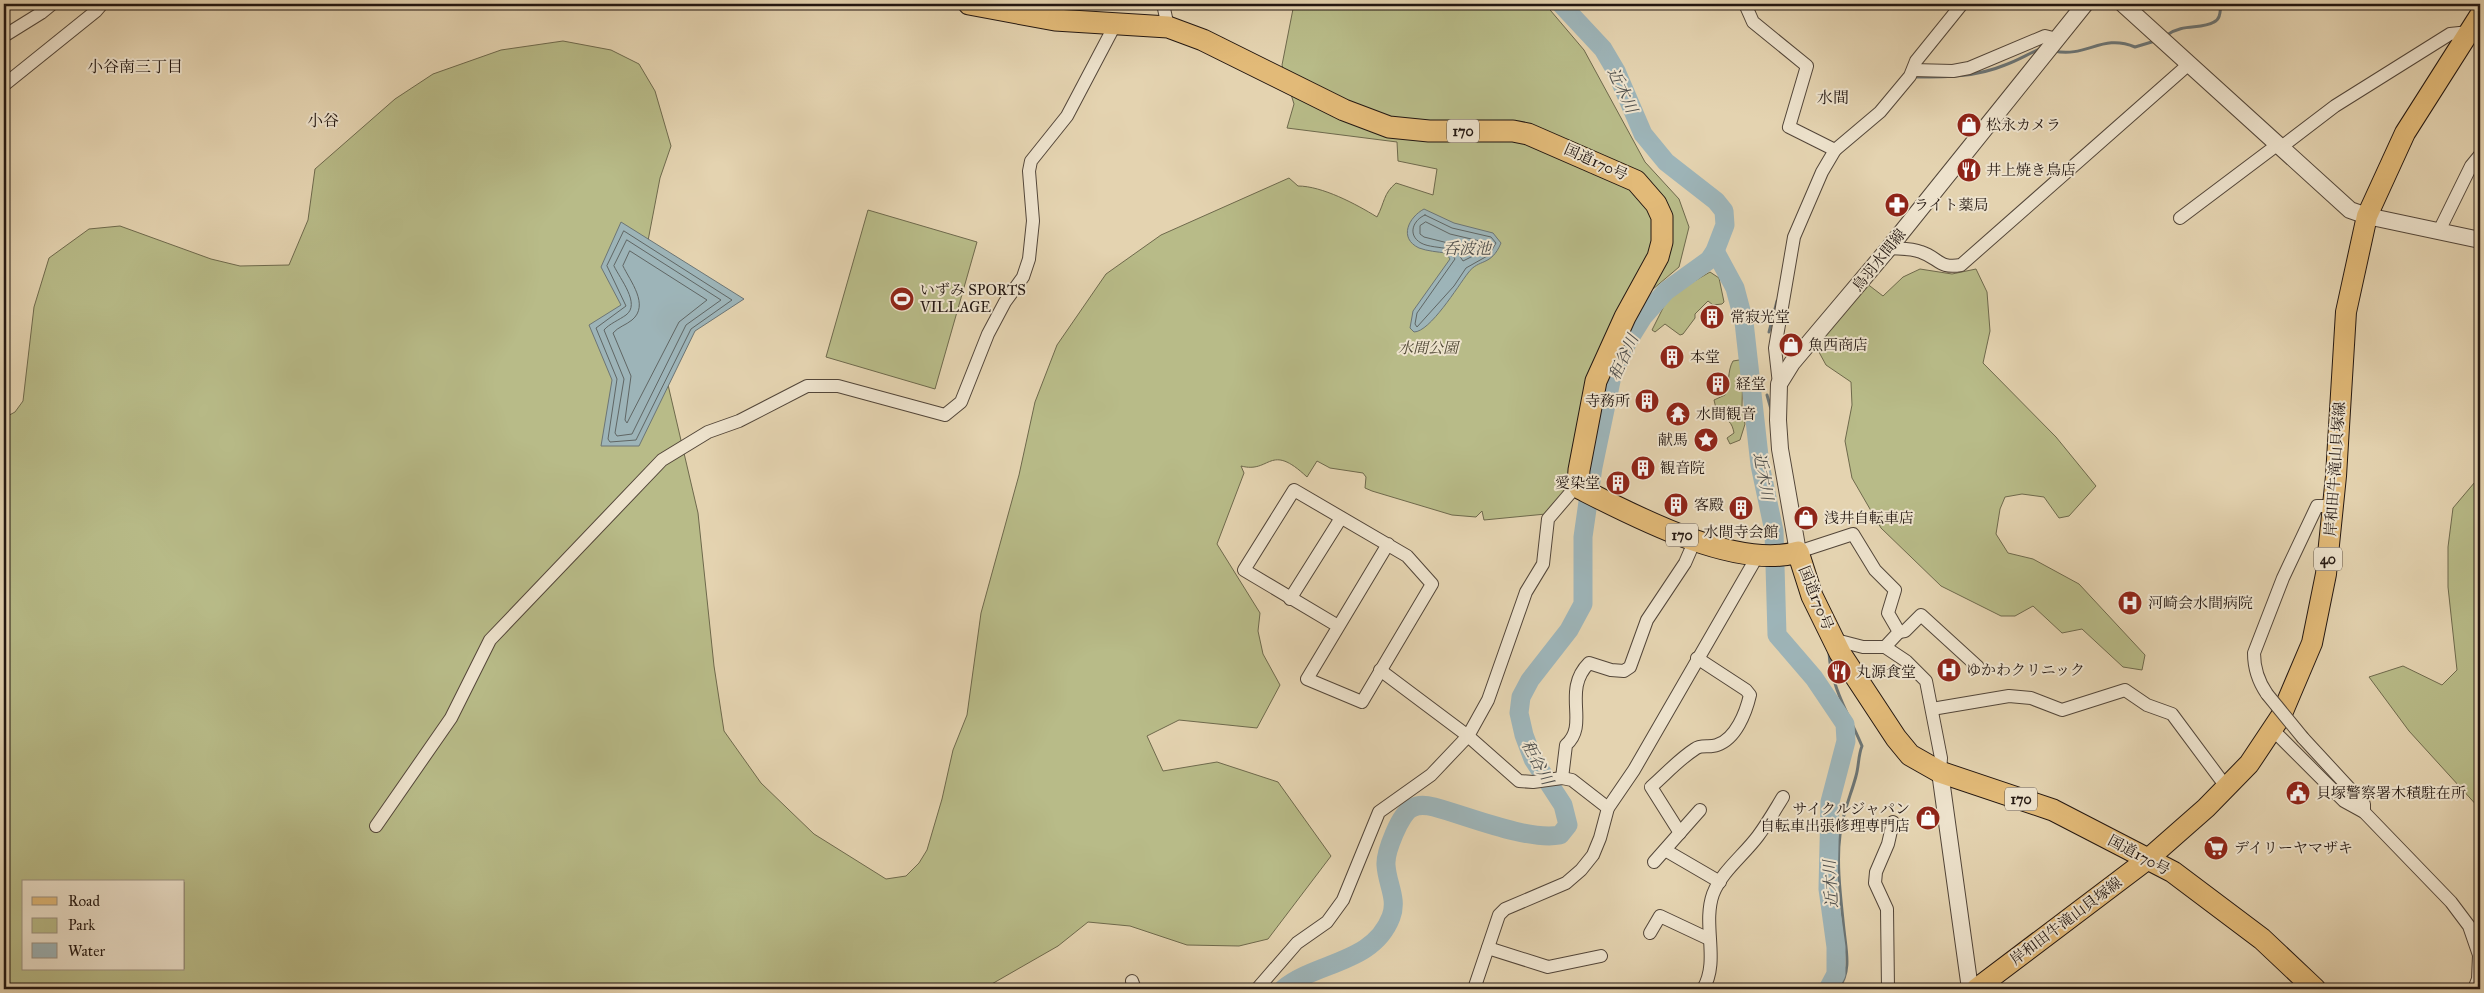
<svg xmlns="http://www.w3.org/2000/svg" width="2484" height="993" font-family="'IM FELL Great Primer','Noto Serif JP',serif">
<rect width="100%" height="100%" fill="#e4d3b0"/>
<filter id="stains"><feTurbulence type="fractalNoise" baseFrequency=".004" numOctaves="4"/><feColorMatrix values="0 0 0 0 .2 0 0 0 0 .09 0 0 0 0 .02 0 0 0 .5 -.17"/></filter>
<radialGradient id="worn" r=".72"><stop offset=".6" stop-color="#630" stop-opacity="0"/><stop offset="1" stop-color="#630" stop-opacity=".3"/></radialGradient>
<g fill="#b8bb88" stroke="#6e694c" fill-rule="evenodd">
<path d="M1297 4H1545L1584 50 1645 162 1679 199 1689 227 1679 267 1646 295 1611 368 1571 488 1546 514 1484 520 1482 511 1476 517 1452 515 1372 491 1365 488 1366 477 1363 473 1330 468 1317 461 1307 477C1269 441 1271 474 1241 466L1244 473 1217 544 1260 613 1258 631 1263 654 1280 685 1257 728 1179 720 1147 736 1163 771 1217 762 1278 782 1331 856 1268 939 1239 946 1187 945 1130 926 1088 922 1058 946 983 989H4V418L15 412 23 401 34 307 49 258 89 229 120 226 211 259 240 266 289 265 308 220 315 169 395 99 433 74 501 50 563 41 611 50 639 64 655 91 671 146 660 178 647 246 658 342 698 513 714 666 724 731 761 783 814 834 886 879 906 876 919 863 927 850 942 799 953 750 967 715 981 613 1019 475 1035 402 1057 345 1106 274 1161 235 1289 178 1298 186C1322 186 1356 204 1377 217 1385 202 1383 194 1396 183L1433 195 1437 169 1398 161 1397 142 1287 128 1294 104 1282 65 1293 9ZM24 882H184V969H24Z"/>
<path d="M868 210 977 242 935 389 826 357Z"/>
<path d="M1920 269 1952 274 1976 269 1987 292 1990 331 1983 363 2056 437 2096 486 2069 516 2059 518 2044 497 2022 494 2005 497 2000 509 1996 534 2008 553 2033 559 2079 584 2145 655 2142 670 2123 667 2082 629 2062 633 2033 606 2015 616H2001L1941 586 1881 528 1852 478 1845 441 1852 405 1851 382 1826 365 1814 343 1866 283 1883 296 1903 277Z"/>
<path d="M1710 272 1719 278 1724 302 1722 304 1713 305 1708 301 1695 314V318L1683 334 1680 335 1665 324 1655 332 1652 330 1669 296Z"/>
<path d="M1739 360 1743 367 1742 406 1745 424 1740 440 1730 444 1727 438 1734 433C1732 422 1728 419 1718 417L1714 400 1725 395C1730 384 1727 371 1733 361Z"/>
<path d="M2480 476V809L2409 731 2369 677 2403 666 2442 685 2457 670 2448 587V547L2453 508Z"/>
</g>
<g fill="#9db4b8" stroke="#6c7575">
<path d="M1424 209 1454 223 1493 233 1501 243C1491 267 1479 258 1468 273 1458 286 1430 332 1414 332L1410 328 1413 311 1450 259 1446 253C1438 252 1427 251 1419 248 1398 238 1409 217 1424 209Z"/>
<path d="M621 222 744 299 695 331 639 446H601L612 380 589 325 621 305 601 267Z"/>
</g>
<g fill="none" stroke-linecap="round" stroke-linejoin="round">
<g stroke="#606664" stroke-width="1">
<path d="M1425 215 1452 228 1491 237 1496 243 1489 255 1466 268 1454 286 1417 327 1415 324 1417 313 1455 259 1449 249C1440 247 1428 247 1421 243 1407 235 1413 220 1425 215Z"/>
<path d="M1426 222 1450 234 1484 242 1488 246 1485 250 1463 261 1452 244 1424 237 1420 234V226Z"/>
<path d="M624 231 732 300 691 329 636 440 610 442 608 439 617 379 596 328 626 306 607 266Z"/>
<path d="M627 240 721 300 686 325 632 434 617 436 615 433 624 379 604 330C609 324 619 320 626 315 641 304 620 279 614 266Z"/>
<path d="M630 251 707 300 679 322 627 423 625 420 631 376 613 333C618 327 626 325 632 320 650 305 630 281 623 266Z"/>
</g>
<g stroke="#6c7575" stroke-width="3">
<path d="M2167 35C2183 23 2201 30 2214 22 2221 19 2220 10 2221 4"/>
<path d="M2054 51C2087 58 2102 33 2135 47L2155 41"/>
<path d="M1916 77C1947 77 1976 77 2005 65 2017 61 2028 54 2040 49"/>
<path d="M1769 332 1777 301"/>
<path d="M1767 395 1771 409"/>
<path d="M1829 653C1831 687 1849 715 1862 746 1858 756 1859 766 1856 776 1851 795 1842 814 1840 835 1836 864 1841 900 1844 930 1846 950 1852 972 1838 989"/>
</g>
<g stroke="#9db4b8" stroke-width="19">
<path d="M1715 251 1735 288 1744 322 1760 465 1774 531 1777 635 1814 678 1845 724 1846 741 1830 802 1828 889 1836 947V974L1828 989"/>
<path d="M1283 989C1317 961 1373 964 1391 917 1398 899 1387 884 1386 865 1385 853 1400 813 1412 808 1419 804 1426 805 1434 807 1468 816 1527 841 1560 835L1568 825 1563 805 1533 759 1524 735 1519 713 1521 697 1530 680 1569 630 1583 604V537L1593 467 1612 376 1628 341 1643 317 1666 291 1709 260 1715 251 1725 225 1724 211 1716 201 1666 162 1643 134 1616 71 1603 49 1561 4"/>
</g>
<defs>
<g id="minor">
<path d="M1163 4 1168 27"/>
<path d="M1745 4 1753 22 1807 66 1789 127 1835 150"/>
<path d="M4 36 41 13 52 4"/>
<path d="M1913 70 1953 71 1969 68 2045 36 2057 39"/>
<path d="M4 85 96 11 102 4"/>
<path d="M2280 148 2335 106 2450 34 2469 32"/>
<path d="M2180 218 2277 145"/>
<path d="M2439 231 2471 166 2480 155"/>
<path d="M1889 248C1899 249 1911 248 1921 252 1939 258 1939 269 1961 265L2189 64"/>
<path d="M1779 384 1775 348 1794 237 1822 172 1835 150 1880 112 1910 76 1916 61 1962 4"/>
<path d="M1798 552 1853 534 1875 570 1895 590 1888 613 1899 632 1885 647"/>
<path d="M1290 599 1341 518"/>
<path d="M1338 626 1244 570 1294 490 1407 556 1432 584 1362 702 1307 679 1388 544"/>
<path d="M1899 632 1905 631 1921 615 1978 667"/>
<path d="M1832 639 1863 647H1885L1906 661 1926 681 1941 758 1940 772"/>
<path d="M1380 670 1468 736 1519 781 1533 782 1562 778 1572 780 1608 808"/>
<path d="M2267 694C2258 681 2254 669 2254 653L2283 578 2317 506H2333"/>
<path d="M1932 709 2009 696 2031 698 2062 710 2125 690 2147 705 2172 714 2227 788"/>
<path d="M2272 729 2344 801 2364 812 2451 902 2469 926 2479 955 2478 979 2474 989"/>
<path d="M2303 738 2364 804V812"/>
<path d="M1562 778 1566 745C1590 724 1561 691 1589 663L1611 670 1624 671 1630 667 1647 620 1685 563 1695 540"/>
<path d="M376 826 451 718 490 640 662 460 708 432 739 421 807 386H838L945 415 961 402 988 334 1005 302 1023 277 1029 259 1033 221 1029 171 1031 161 1067 116 1116 23"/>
<path d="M1680 833 1651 787C1666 774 1678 760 1695 749 1701 744 1710 748 1717 745 1736 739 1746 712 1750 695L1746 690 1697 658"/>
<path d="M1665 850 1720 882"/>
<path d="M1654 862 1700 810"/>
<path d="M1650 933 1660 916 1709 939"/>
<path d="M1488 948 1548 967 1601 956"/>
<path d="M1132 981 1135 989"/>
<path d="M1257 989 1297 943 1327 922 1343 900 1379 812 1431 775 1468 736 1488 700 1526 592 1543 564 1548 519 1578 484"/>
<path d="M1474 989 1499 915 1505 909 1566 883 1581 870 1593 855 1600 838 1608 808 1634 770 1758 555"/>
<path d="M1703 989C1720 961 1702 925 1713 894 1722 871 1743 856 1758 836 1767 824 1775 810 1783 797"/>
<path d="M1888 989 1887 909 1875 883 1876 872 1888 844 1893 822"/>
</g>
<g id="tertiary">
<path d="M2123 4 2350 210 2367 216 2480 240"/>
<path d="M1798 552 1780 449 1778 420 1779 384 1792 363 1889 248 2085 4"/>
<path d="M1940 772 1970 989"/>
</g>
<path id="primary" d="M1976 989 2148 859 2206 808 2249 764 2281 716 2312 643 2326 574 2336 476 2346 312 2367 216 2405 133 2480 15"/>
<path id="trunk" d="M969 4 1055 20 1168 27 1203 40 1344 110 1389 127 1429 131H1513L1528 134 1636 181 1656 204 1662 217V242L1658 257 1625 317 1596 381 1579 470 1578 484 1581 489C1636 517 1737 570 1798 552L1812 596 1840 653 1896 738 1910 755 1940 772 2053 810 2173 872 2262 939 2315 989"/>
</defs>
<use href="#minor" stroke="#534639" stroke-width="14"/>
<use href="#tertiary" stroke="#534639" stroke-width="18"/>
<use href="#primary" stroke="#231711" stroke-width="22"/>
<use href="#trunk" stroke="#231711" stroke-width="23"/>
<use href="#minor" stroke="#ede2cc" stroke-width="12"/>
<use href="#tertiary" stroke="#ede2cc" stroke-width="16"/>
<use href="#primary" stroke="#e2ba78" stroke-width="20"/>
<use href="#trunk" stroke="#e2ba78" stroke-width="21"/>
<defs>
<path id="minor-bridge" d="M2267 694 2303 738"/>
</defs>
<use href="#minor-bridge" stroke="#534639" stroke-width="14" stroke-linecap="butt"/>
<use href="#minor-bridge" stroke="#ede2cc" stroke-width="12"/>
</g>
<defs>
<symbol id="shop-disc" viewBox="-11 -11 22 22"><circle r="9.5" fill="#8f2418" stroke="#ede2cc"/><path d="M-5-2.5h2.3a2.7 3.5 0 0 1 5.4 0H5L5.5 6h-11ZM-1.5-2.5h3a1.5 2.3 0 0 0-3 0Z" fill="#fff"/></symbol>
<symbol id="restaurant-disc" viewBox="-11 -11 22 22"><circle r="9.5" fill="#8f2418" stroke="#ede2cc"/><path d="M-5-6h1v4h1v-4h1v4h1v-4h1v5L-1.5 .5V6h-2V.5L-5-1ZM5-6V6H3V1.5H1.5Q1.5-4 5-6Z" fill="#fff"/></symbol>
<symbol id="pharmacy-disc" viewBox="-11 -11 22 22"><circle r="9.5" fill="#8f2418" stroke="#ede2cc"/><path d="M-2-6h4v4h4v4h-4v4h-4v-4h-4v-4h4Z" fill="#fff"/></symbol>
<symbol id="stadium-disc" viewBox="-11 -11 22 22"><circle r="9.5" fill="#8f2418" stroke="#ede2cc"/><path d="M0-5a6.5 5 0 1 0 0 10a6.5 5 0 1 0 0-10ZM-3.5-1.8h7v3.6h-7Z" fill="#fff"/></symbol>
<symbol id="building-disc" viewBox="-11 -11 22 22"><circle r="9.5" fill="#8f2418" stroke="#ede2cc"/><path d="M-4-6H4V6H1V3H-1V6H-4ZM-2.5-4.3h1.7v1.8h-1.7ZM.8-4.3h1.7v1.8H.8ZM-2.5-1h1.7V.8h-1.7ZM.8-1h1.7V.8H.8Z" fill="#fff"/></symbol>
<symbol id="temple-disc" viewBox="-11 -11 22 22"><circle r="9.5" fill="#8f2418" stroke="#ede2cc"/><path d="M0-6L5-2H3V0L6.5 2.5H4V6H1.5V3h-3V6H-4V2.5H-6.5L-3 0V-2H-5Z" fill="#fff"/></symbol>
<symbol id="sight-disc" viewBox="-11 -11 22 22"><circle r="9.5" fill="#8f2418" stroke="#ede2cc"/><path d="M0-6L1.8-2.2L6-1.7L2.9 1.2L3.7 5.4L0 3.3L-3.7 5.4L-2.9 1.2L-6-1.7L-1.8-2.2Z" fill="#fff"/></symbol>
<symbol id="hospital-disc" viewBox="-11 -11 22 22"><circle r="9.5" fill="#8f2418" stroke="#ede2cc"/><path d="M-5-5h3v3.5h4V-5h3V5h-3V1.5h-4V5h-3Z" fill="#fff"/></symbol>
<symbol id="civic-disc" viewBox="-11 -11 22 22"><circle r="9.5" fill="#8f2418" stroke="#ede2cc"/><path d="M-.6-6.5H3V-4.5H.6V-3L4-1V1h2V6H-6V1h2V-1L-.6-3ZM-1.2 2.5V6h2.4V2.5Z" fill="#fff"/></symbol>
<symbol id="supermarket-disc" viewBox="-11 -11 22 22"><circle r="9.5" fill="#8f2418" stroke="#ede2cc"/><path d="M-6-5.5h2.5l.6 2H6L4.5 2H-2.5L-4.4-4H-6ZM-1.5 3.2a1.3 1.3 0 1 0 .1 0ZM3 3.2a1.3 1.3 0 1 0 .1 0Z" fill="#fff"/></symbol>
</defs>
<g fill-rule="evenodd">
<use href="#shop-disc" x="1955" y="111" width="28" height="28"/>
<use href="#restaurant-disc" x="1955" y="156" width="28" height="28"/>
<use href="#pharmacy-disc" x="1883" y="191" width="28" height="28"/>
<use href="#stadium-disc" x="888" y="285" width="28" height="28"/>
<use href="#building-disc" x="1698" y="303" width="28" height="28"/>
<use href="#shop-disc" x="1777" y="331" width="28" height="28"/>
<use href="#building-disc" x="1658" y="343" width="28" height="28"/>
<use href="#building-disc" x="1704" y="370" width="28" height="28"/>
<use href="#building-disc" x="1633" y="387" width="28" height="28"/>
<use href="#temple-disc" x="1664" y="400" width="28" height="28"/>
<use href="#sight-disc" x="1692" y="426" width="28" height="28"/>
<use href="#building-disc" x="1629" y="454" width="28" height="28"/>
<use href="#building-disc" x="1604" y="469" width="28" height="28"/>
<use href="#building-disc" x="1662" y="491" width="28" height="28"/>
<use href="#building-disc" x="1727" y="494" width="28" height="28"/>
<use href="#shop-disc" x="1792" y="504" width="28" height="28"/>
<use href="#hospital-disc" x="2116" y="589" width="28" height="28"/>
<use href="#hospital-disc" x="1935" y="656" width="28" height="28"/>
<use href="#restaurant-disc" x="1825" y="658" width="28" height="28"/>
<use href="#civic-disc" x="2284" y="779" width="28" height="28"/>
<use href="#shop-disc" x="1914" y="804" width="28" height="28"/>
<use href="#supermarket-disc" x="2202" y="834" width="28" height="28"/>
</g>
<g text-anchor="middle" stroke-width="4" stroke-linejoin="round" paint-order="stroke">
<g fill="#ede2cc" stroke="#605449" stroke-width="1">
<rect x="1447" y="119.5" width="32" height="23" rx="4"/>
<rect x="1666" y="523.5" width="32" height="23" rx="4"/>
<rect x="2314" y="547.5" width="28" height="23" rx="4"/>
<rect x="2005" y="787.5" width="32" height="23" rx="4"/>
</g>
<g font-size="14" font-weight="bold" fill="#231711">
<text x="1463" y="136">170</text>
<text x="1682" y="540">170</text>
<text x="2328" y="564">40</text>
<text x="2021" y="804">170</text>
</g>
<g font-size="15" fill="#231711" stroke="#ede2cc" text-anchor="start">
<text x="1986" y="130">松永カメラ</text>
<text x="1986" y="175">井上焼き鳥店</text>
<text x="1914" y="210">ライト薬局</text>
<text x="920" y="295">いずみ SPORTS<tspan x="920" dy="17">VILLAGE</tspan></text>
<text x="1730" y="322">常寂光堂</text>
<text x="1808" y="350">魚西商店</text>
<text x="1690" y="362">本堂</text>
<text x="1736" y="389">経堂</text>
<text x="1630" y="406" text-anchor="end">寺務所</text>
<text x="1696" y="419">水間観音</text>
<text x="1688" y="445" text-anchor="end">献馬</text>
<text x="1660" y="473">観音院</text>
<text x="1600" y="488" text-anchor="end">愛染堂</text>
<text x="1694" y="510">客殿</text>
<text x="1824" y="523">浅井自転車店</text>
<text x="1741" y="537" text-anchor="middle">水間寺会館</text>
<text x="2148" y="608">河崎会水間病院</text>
<text x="1966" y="675">ゆかわクリニック</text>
<text x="1856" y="677">丸源食堂</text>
<text x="2316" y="798">貝塚警察署木積駐在所</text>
<text x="1910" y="814" text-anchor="end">サイクルジャパン<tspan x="1910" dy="17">自転車出張修理専門店</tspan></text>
<text x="2234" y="853">デイリーヤマザキ</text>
</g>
<g font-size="15" fill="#231711" stroke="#ede2cc">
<text transform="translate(1596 162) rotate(24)" y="5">国道170号</text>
<text transform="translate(1879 260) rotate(-51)" y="5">鳥羽水間線</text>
<text transform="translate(2335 469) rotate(-86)" y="5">岸和田牛滝山貝塚線</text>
<text transform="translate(1816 598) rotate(68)" y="5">国道170号</text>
<text transform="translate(2139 855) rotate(28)" y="5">国道170号</text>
<text transform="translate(2066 921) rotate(-37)" y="5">岸和田牛滝山貝塚線</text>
</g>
<g font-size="15" font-style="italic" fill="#504835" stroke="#ede2cc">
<text x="1428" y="353">水間公園</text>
</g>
<g font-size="16" fill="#231711" stroke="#ede2cc">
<text x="135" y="72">小谷南三丁目</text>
<text x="1833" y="103">水間</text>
<text x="323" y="126">小谷</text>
</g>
<g font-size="16" font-style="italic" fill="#4e4e4b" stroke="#ede2cc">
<text transform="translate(1623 90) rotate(65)" y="6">近木川</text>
<text x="1467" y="254">呑波池</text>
<text transform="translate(1623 357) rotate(-65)" y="6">秬谷川</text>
<text transform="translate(1764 476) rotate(80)" y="6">近木川</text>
<text transform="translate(1538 762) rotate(62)" y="6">秬谷川</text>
<text transform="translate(1830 884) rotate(-93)" y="6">近木川</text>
</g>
</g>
<rect width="2484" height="993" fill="none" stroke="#e4d3b0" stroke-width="20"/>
<rect x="5" y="5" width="2474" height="983" fill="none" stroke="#231711" stroke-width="2.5"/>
<rect x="10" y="10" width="2464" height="973" fill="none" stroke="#231711"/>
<rect x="22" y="880" width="162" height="90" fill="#ede2cc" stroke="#9c9181"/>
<rect x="32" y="897" width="25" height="8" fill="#e2ba78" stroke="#9c9181"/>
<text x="68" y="906" font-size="15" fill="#231711">Road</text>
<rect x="32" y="918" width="25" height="15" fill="#b8bb88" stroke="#9c9181"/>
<text x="68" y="930" font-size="15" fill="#231711">Park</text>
<rect x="32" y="943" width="25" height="15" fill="#9db4b8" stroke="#9c9181"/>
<text x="68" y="956" font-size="15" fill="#231711">Water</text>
<rect width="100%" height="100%" filter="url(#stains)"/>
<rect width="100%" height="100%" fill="url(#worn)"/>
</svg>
